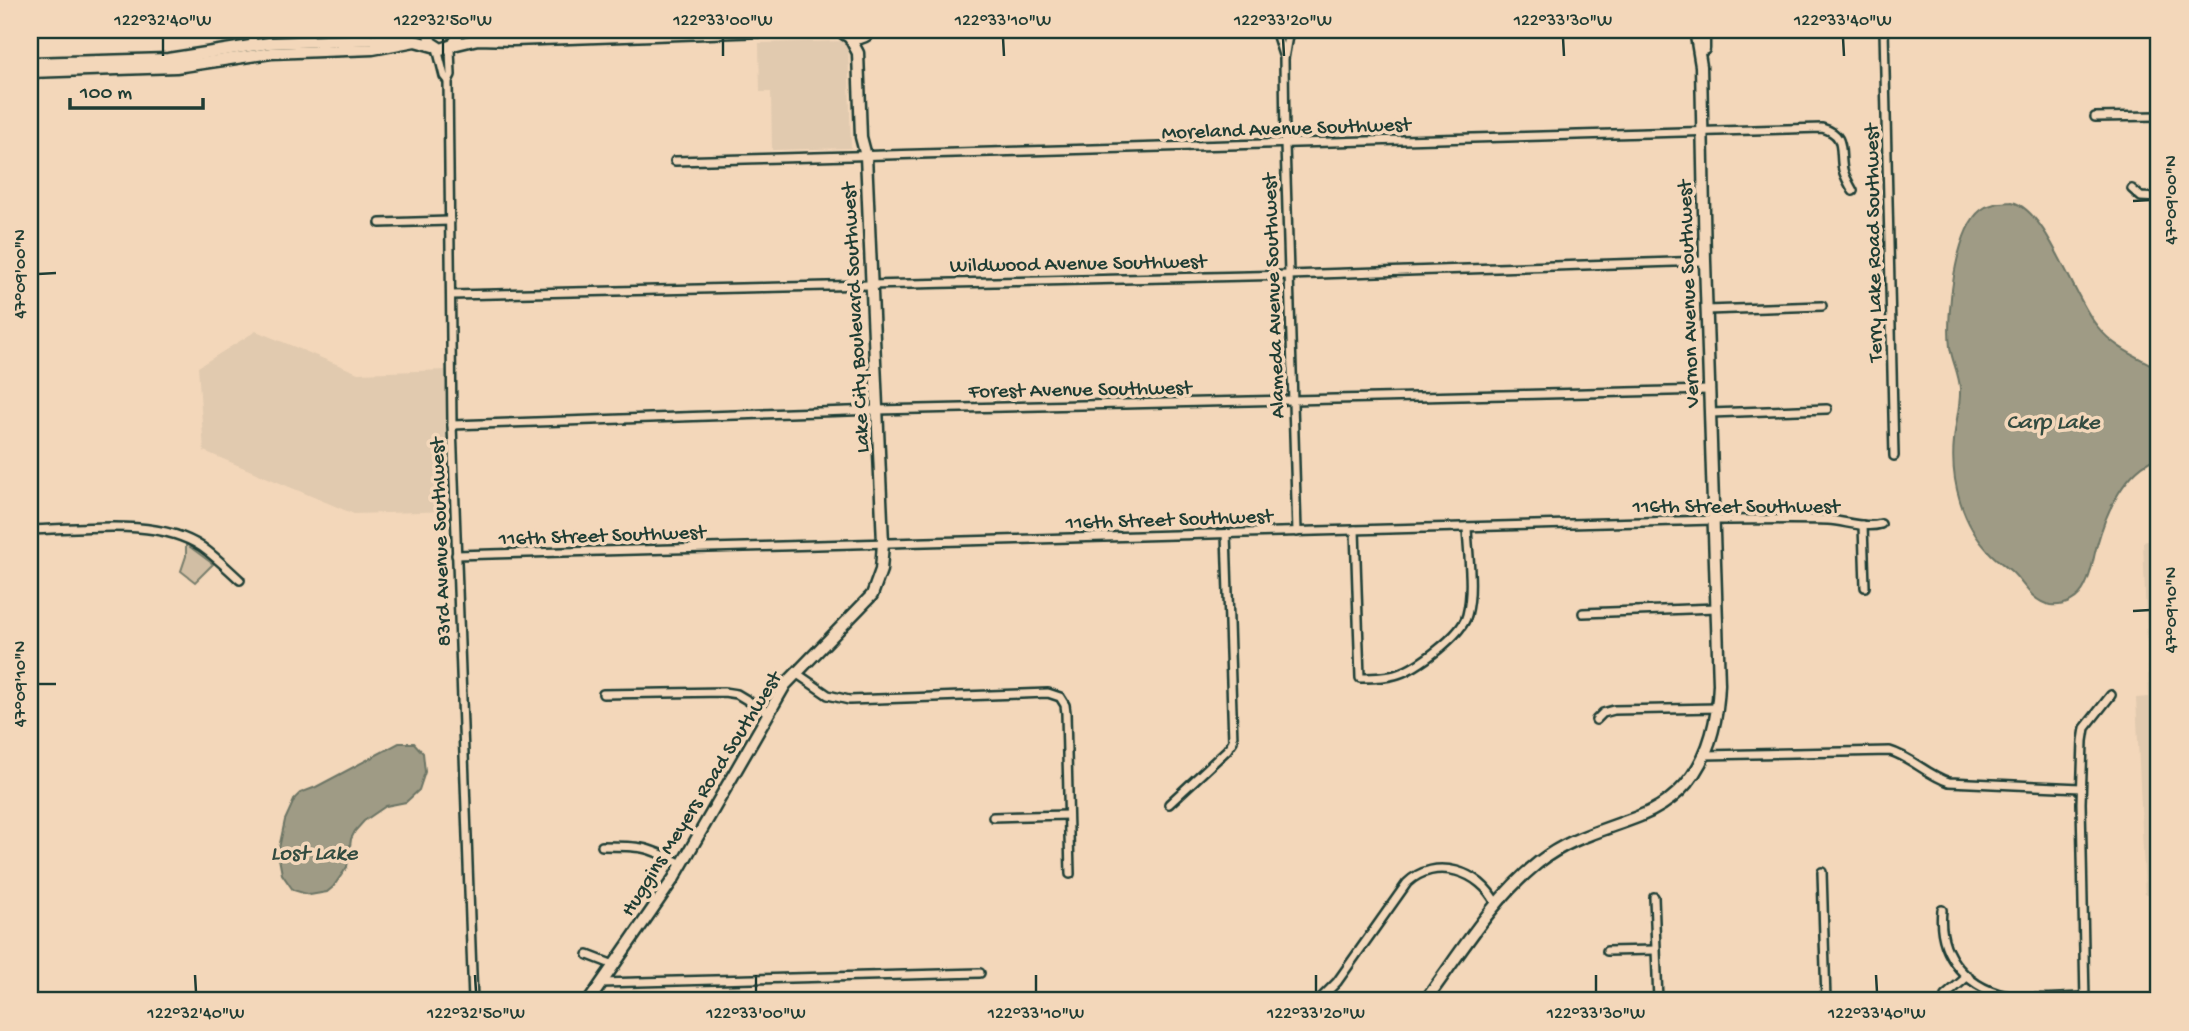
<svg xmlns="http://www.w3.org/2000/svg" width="2189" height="1031" font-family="'Gochi Hand',sans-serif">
<rect width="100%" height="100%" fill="#f3d7ba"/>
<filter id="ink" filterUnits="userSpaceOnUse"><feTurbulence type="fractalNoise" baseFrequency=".0143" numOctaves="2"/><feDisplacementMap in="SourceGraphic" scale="14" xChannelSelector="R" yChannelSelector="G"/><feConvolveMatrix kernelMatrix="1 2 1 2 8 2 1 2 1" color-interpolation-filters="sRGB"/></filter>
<g filter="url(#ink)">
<g fill="#e1caaf">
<path d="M848 41 851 148 772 150 771 92H760L759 43Z"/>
<path d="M256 331 358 373 447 370 452 511 354 514 204 451 198 367Z"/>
<path d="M2159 538V893L2145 894 2136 698 2149 697 2143 542Z"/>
</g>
<g fill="#d1bea4" stroke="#787e6c" stroke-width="2">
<path d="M186 544 213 564 195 582 181 571 186 556Z"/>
<path d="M2159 573V737L2155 587Z"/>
<path d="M2159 796V846H2151L2149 797Z"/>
</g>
<g fill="#9f9b85" stroke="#6c7565" stroke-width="2">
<path d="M2012 202C2047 210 2073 297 2097 326 2114 348 2136 356 2159 369V457C2125 469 2106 512 2097 545 2093 558 2092 573 2085 586 2079 599 2065 607 2050 605 2031 601 2024 583 2011 571 2004 565 1997 560 1991 554 1962 525 1950 480 1954 441 1955 423 1961 406 1960 388 1959 374 1952 361 1950 347 1946 316 1955 230 1981 210 1990 203 2001 203 2012 202Z"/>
<path d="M399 743H414L423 753 425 772 419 790 406 802 386 806 364 821 355 831 351 839 347 867 333 887 327 892 310 895 293 890 282 874 278 853 285 820 295 798 300 793 316 787Z"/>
</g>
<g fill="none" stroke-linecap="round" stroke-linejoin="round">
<defs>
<g id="street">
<path d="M252 30 253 45"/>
<path d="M1275 30 1283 55"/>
<path d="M1289 30 1284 59 1285 144 1297 532"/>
<path d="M1884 30 1894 456"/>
<path d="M437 48 444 76 448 81"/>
<path d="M450 48 451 75 448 81 452 425 473 1001"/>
<path d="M2095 117 2159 116"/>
<path d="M675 161 1822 128C1847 135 1839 150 1843 170 1845 177 1849 184 1853 191"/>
<path d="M2132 189 2141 197 2159 198"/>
<path d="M380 223 450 221"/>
<path d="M452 295 1289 275 1705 261"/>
<path d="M1706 310 1822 306"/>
<path d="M1710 413 1827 409"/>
<path d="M452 425 877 410 1709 390"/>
<path d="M1863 525 1865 587"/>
<path d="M30 530C81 529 158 517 202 547 216 557 228 569 240 580"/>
<path d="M1355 530 1360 678C1372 678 1386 678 1398 674 1417 668 1462 635 1467 615 1474 588 1468 555 1467 527"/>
<path d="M456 555 1714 520C1751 520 1790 519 1828 520 1845 521 1865 529 1881 524"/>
<path d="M1583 613 1716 608"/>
<path d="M796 673 828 695 849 700 1048 693 1060 697 1065 705 1066 713 1070 874"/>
<path d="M603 694 724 692 737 694 767 712"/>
<path d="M1596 720 1603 713 1614 710 1718 708"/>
<path d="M1705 755 1890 751C1911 757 1927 775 1949 782L2081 788"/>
<path d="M1169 804 1227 750 1233 741 1226 534"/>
<path d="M993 817 1068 815"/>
<path d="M602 846C640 846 646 846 680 863"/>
<path d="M1822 872 1826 1001"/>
<path d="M1654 897 1658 1001"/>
<path d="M1942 910C1937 956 1969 991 2014 997 2037 1001 2062 997 2085 997"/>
<path d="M1607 951 1655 950"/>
<path d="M588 955 614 965"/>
<path d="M601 983 980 973"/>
<path d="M1945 996 1968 976"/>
<path d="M1318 1001 1337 982 1407 883C1435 856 1481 871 1496 904"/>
<path d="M2085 1001 2081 803 2083 741 2085 728 2111 695"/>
</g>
<g id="secondary">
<path d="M429 30 430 42 441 49 453 45 457 38 456 30"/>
<path d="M465 30H491"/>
<path d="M840 30C850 41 863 41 872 30"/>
<path d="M1704 30V49"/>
<path d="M453 45 478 39 513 40 796 30"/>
<path d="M30 63 168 59 269 43 382 39 420 30"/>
<path d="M30 72 176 67 271 53 373 49 415 41 433 46"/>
<path d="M589 1001 674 878 785 685 872 595 881 570 883 543 866 156 861 137 858 53 850 38"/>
<path d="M1425 1001C1460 954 1492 899 1539 862 1569 838 1605 830 1640 816 1698 793 1717 741 1719 684L1705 261 1701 66 1695 30"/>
</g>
</defs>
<use href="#street" stroke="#1f3d34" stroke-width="12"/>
<use href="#secondary" stroke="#1f3d34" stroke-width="15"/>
<use href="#street" stroke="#f3d7ba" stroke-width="7"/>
<use href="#secondary" stroke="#f3d7ba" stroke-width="10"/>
</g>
</g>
<path fill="none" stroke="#1f3d34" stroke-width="2.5" d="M163 38V56M443 38V56M723 38V56M1003 38 1004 56M1283 38 1284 56M1563 38 1564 56M1843 38 1844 56M2133 201 2150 200M38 274 56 273M2133 611 2150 610M38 684H56M195 975 196 992M475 975 476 992M756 975V992M1036 975V992M1316 975V992M1596 975V992M1876 975 1877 992"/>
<g text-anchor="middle" stroke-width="7" stroke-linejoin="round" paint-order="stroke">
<g font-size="21" fill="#1f3d34" stroke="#f3d7ba">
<text transform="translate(1286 127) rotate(-2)" y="7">Moreland Avenue Southwest</text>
<text transform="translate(1872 243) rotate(-91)" y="7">Terry Lake Road Southwest</text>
<text transform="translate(1078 262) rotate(-1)" y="7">Wildwood Avenue Southwest</text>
<text transform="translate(1687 294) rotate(-92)" y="7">Vernon Avenue Southwest</text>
<text transform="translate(1272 296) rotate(-92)" y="7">Alameda Avenue Southwest</text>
<text transform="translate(854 318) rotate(-93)" y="7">Lake City Boulevard Southwest</text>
<text transform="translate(1080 388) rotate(-1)" y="7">Forest Avenue Southwest</text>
<text x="1736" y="512">116th Street Southwest</text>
<text transform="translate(1169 518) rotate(-2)" y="7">116th Street Southwest</text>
<text transform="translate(602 534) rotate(-2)" y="7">116th Street Southwest</text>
<text transform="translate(439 542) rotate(-92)" y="7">83rd Avenue Southwest</text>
<text transform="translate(700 793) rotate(-58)" y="7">Huggins Meyers Road Southwest</text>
</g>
<g font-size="23" font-style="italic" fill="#324b40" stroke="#f3d7ba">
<text x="2053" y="428">Carp Lake</text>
<text x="314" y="859">Lost Lake</text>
</g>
</g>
<rect width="2189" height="1031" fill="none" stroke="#f3d7ba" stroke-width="77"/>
<path d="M70 98v10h133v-10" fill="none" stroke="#1f3d34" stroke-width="3.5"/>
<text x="80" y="98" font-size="21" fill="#1f3d34" stroke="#f3d7ba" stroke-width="5" paint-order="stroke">100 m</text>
<rect x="38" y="38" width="2112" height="954" fill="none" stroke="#1f3d34" stroke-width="2.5"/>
<g font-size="18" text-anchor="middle" fill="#1f3d34">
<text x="163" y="25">122°32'40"W</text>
<text x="443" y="25">122°32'50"W</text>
<text x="723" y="25">122°33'00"W</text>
<text x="1003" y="25">122°33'10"W</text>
<text x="1283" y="25">122°33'20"W</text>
<text x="1563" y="25">122°33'30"W</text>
<text x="1843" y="25">122°33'40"W</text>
<text transform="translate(2170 200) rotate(-90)" y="6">47°09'00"N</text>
<text transform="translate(19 274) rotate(-90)" y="6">47°09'00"N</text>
<text transform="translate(2170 610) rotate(-90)" y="6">47°09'10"N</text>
<text transform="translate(19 684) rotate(-90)" y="6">47°09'10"N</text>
<text x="196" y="1018">122°32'40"W</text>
<text x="476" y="1018">122°32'50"W</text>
<text x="756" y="1018">122°33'00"W</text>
<text x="1036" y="1018">122°33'10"W</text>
<text x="1316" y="1018">122°33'20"W</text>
<text x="1596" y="1018">122°33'30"W</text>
<text x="1877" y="1018">122°33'40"W</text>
</g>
</svg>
